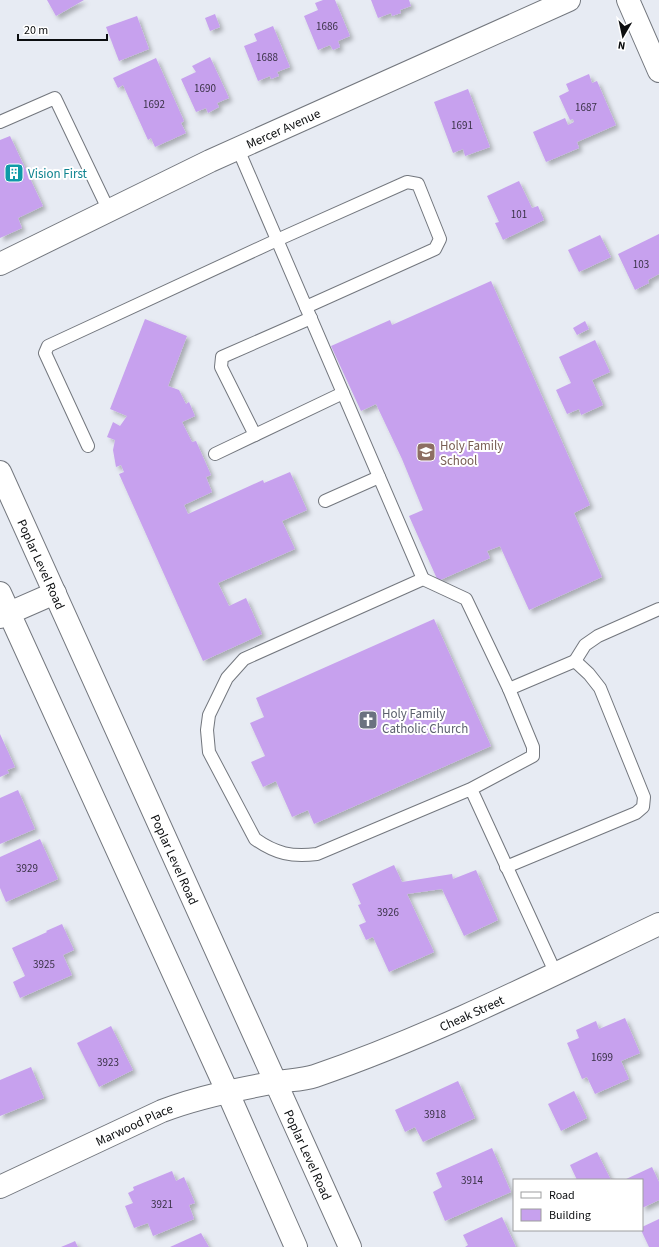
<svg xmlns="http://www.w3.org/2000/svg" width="659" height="1247" font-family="'Source Sans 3',sans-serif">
<defs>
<filter id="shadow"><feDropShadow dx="3.5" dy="3.5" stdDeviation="2" flood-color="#0004"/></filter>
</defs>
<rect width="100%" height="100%" fill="#e7ebf3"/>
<g fill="#c7a1ee" filter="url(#shadow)">
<path d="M47 0H84L56 16Z"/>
<path d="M323 0H335L350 36 338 41 340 47 333 50 330 45 318 50 304 16 318 10 315 3Z"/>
<path d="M371 0H409L411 6 400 10 401 13 392 16 391 13 378 18Z"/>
<path d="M215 14 220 27 210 31 205 18Z"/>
<path d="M137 16 149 49 119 61 106 27Z"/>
<path d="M273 26 290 67 277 72 279 76 271 79 270 76 258 81 244 46 257 41 254 34Z"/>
<path d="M210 57 229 98 217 103 219 107 208 113 206 108 196 112 181 79 196 72 192 66Z"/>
<path d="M156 58 184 121 181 123 186 133 155 147 151 138 148 140 123 85 118 88 113 78Z"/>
<path d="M589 74 592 83 597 81 616 125 577 142 579 148 546 162 533 132 565 118 568 125 574 122 573 119 570 120 559 96 569 91 566 84Z"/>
<path d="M468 89 490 147 465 156 463 149 453 153 434 102Z"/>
<path d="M10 136 43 206 18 218 22 228 0 238V140Z"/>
<path d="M519 181 532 208 538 206 544 220 503 240 495 223 499 222 487 196Z"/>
<path d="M659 234V274L648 280 649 283 635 290 618 254Z"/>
<path d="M600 235 611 257 579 272 568 250Z"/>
<path d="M491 281 590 505 574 513 602 577 529 610 500 546 487 551 490 558 438 581 409 516 423 510 402 459 376 404 361 411 331 346 390 320 392 325Z"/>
<path d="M145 319 187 336 168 386 179 390 186 404 189 402 195 416 182 422 192 442 196 441 211 475 206 477 212 492 184 505 188 514 263 480 264 483 290 472 307 510 282 521 295 549 218 583 229 606 246 598 262 634 203 661 119 474 124 472 121 465 116 467 113 450 115 440 107 437 113 422 120 426 127 416 110 409Z"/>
<path d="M585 321 589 329 577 335 573 328Z"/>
<path d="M595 340 610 372 592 380 603 405 581 415 579 409 567 414 556 390 571 383 559 357Z"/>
<path d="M434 619 491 746 314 824 308 810 292 817 276 781 263 787 251 762 265 756 250 723 264 717 256 698Z"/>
<path d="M0 734 15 767 7 770 9 773 0 777Z"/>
<path d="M18 790 35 829 0 844V798Z"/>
<path d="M40 839 58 879 6 902 0 888V857Z"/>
<path d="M394 865 402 882 452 874 453 879 476 870 498 920 464 936 442 889 407 894 434 952 389 972 373 937 366 940 359 925 366 922 358 905 361 904 352 884Z"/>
<path d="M62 924 74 950 63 955 72 975 20 998 13 982 25 976 12 948 47 932 46 931Z"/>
<path d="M625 1018 640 1053 621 1061 629 1079 595 1094 587 1077 582 1079 567 1043 579 1038 576 1030 596 1021 599 1029Z"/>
<path d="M111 1026 133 1070 99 1087 77 1043Z"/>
<path d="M31 1067 44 1098 0 1116V1080Z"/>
<path d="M458 1081 475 1118 423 1142 415 1127 405 1132 395 1110Z"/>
<path d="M574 1091 587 1118 561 1131 548 1104Z"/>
<path d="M492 1148 511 1192 445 1221 433 1192 442 1187 436 1173Z"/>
<path d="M597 1152 611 1180H577L570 1165Z"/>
<path d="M652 1167 659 1182V1200L642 1208V1180H624Z"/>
<path d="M172 1171 176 1181 184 1177 195 1203 189 1205 194 1219 153 1236 148 1223 134 1228 125 1206 133 1203 128 1193 134 1190 133 1187Z"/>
<path d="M502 1217 516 1247H465L468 1245 463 1235Z"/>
<path d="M659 1219V1247H649L641 1230 642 1227Z"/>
<path d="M201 1233 209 1247H170Z"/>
<path d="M75 1241 78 1247H61L73 1242Z"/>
</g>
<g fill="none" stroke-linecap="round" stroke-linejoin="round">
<defs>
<g id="lane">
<path d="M0 122 55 98 109 211"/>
<path d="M238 149 423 579"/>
<path d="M255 435 221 367 222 357 311 318"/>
<path d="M88 446 45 353 48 346 277 240 407 182 418 184 440 239 435 249 306 307"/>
<path d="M215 454 343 393"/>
<path d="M325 501 379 477"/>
<path d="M575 661 585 645 598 636 659 609"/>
<path d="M471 789 317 854C292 857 276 854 255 839L209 752 207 730 209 715 227 678 244 659 423 579 466 599 509 689 533 747V756L471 789 556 974"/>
<path d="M506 867 636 813 643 807 644 797 600 688 589 674 575 661 509 689"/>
</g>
<g id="street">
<path d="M628 0 659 71"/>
<path id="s1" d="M0 264 210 161 569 0"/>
<path d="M0 617 55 593"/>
<path id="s2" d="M0 1187 162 1111C198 1097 238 1089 277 1082 289 1080 303 1080 315 1076 434 1035 546 978 659 924"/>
</g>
<g id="secondary">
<path id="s3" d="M0 472 350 1247"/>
<path d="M0 593 228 1093 296 1247"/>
</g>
</defs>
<use href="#lane" stroke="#73777e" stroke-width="14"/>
<use href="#street" stroke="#73777e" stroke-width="24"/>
<use href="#secondary" stroke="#73777e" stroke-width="24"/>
<use href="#lane" stroke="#fff" stroke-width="12"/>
<use href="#street" stroke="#fff" stroke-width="22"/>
<use href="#secondary" stroke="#fff" stroke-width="22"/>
</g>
<defs>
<symbol id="building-square" viewBox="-11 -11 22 22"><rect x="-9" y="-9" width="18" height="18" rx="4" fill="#0f9aa8" stroke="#fff"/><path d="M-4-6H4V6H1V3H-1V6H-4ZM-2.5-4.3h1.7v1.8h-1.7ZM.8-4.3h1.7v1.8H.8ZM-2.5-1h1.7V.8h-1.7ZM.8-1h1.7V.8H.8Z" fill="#fff"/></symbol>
<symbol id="school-square" viewBox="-11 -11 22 22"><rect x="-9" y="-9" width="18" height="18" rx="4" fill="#8d6e63" stroke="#fff"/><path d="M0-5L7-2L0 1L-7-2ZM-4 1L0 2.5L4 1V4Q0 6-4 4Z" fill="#fff"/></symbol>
<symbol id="church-square" viewBox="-11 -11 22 22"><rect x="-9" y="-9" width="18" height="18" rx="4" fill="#6b7280" stroke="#fff"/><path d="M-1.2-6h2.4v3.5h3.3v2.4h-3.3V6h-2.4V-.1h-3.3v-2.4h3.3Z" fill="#fff"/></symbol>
</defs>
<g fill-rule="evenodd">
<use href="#building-square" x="3" y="162" width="22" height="22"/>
<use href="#school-square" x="415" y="441" width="22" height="22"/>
<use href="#church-square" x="357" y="709" width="22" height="22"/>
</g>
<g text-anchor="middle" stroke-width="4" stroke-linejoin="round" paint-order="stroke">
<g font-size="11" fill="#3a3247">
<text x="327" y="30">1686</text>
<text x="267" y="61">1688</text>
<text x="205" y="92">1690</text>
<text x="154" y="108">1692</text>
<text x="586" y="111">1687</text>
<text x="462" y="129">1691</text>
<text x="519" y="218">101</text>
<text x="641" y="268">103</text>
<text x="27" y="872">3929</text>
<text x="388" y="916">3926</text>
<text x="44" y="968">3925</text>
<text x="602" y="1061">1699</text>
<text x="108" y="1066">3923</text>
<text x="435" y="1118">3918</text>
<text x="472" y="1184">3914</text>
<text x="162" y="1208">3921</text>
</g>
<g font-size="13" fill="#0b0d0f" stroke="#fff">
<text dy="5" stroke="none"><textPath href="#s1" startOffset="314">Mercer Avenue</textPath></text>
<text dy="5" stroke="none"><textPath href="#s3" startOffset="101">Poplar Level Road</textPath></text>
<text dy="5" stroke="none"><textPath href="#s3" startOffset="425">Poplar Level Road</textPath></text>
<text dy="5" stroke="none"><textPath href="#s2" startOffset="505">Cheak Street</textPath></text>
<text dy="5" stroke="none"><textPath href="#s2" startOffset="148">Marwood Place</textPath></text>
<text dy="5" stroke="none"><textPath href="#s3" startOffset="749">Poplar Level Road</textPath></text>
</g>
<g font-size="13" fill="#0d838f" stroke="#fff" text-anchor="start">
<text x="28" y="178">Vision First</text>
</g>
<g font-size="13" fill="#785e54" stroke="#fff" text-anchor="start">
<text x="440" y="450">Holy Family<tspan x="440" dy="15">School</tspan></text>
</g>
<g font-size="13" fill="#5b616d" stroke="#fff" text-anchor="start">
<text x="382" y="718">Holy Family<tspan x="382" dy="15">Catholic Church</tspan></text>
</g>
</g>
<rect x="513" y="1179" width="130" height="52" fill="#ffffff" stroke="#9d9e9f"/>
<rect x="521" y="1192" width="20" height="6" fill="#ffffff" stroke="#9d9e9f"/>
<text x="549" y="1199" font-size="12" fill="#0b0d0f">Road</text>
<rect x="521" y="1209" width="20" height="12" fill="#c7a1ee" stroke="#9d9e9f"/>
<text x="549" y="1219" font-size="12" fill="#0b0d0f">Building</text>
<g transform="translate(623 36) rotate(189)" stroke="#ffffff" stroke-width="3" paint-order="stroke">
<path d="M0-3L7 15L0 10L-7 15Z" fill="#0b0d0f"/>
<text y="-6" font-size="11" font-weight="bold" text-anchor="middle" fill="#0b0d0f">N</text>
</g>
<path d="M18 34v6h89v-6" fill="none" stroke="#0b0d0f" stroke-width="2"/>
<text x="24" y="34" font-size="12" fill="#0b0d0f" stroke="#ffffff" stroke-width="3" paint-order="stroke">20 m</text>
</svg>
